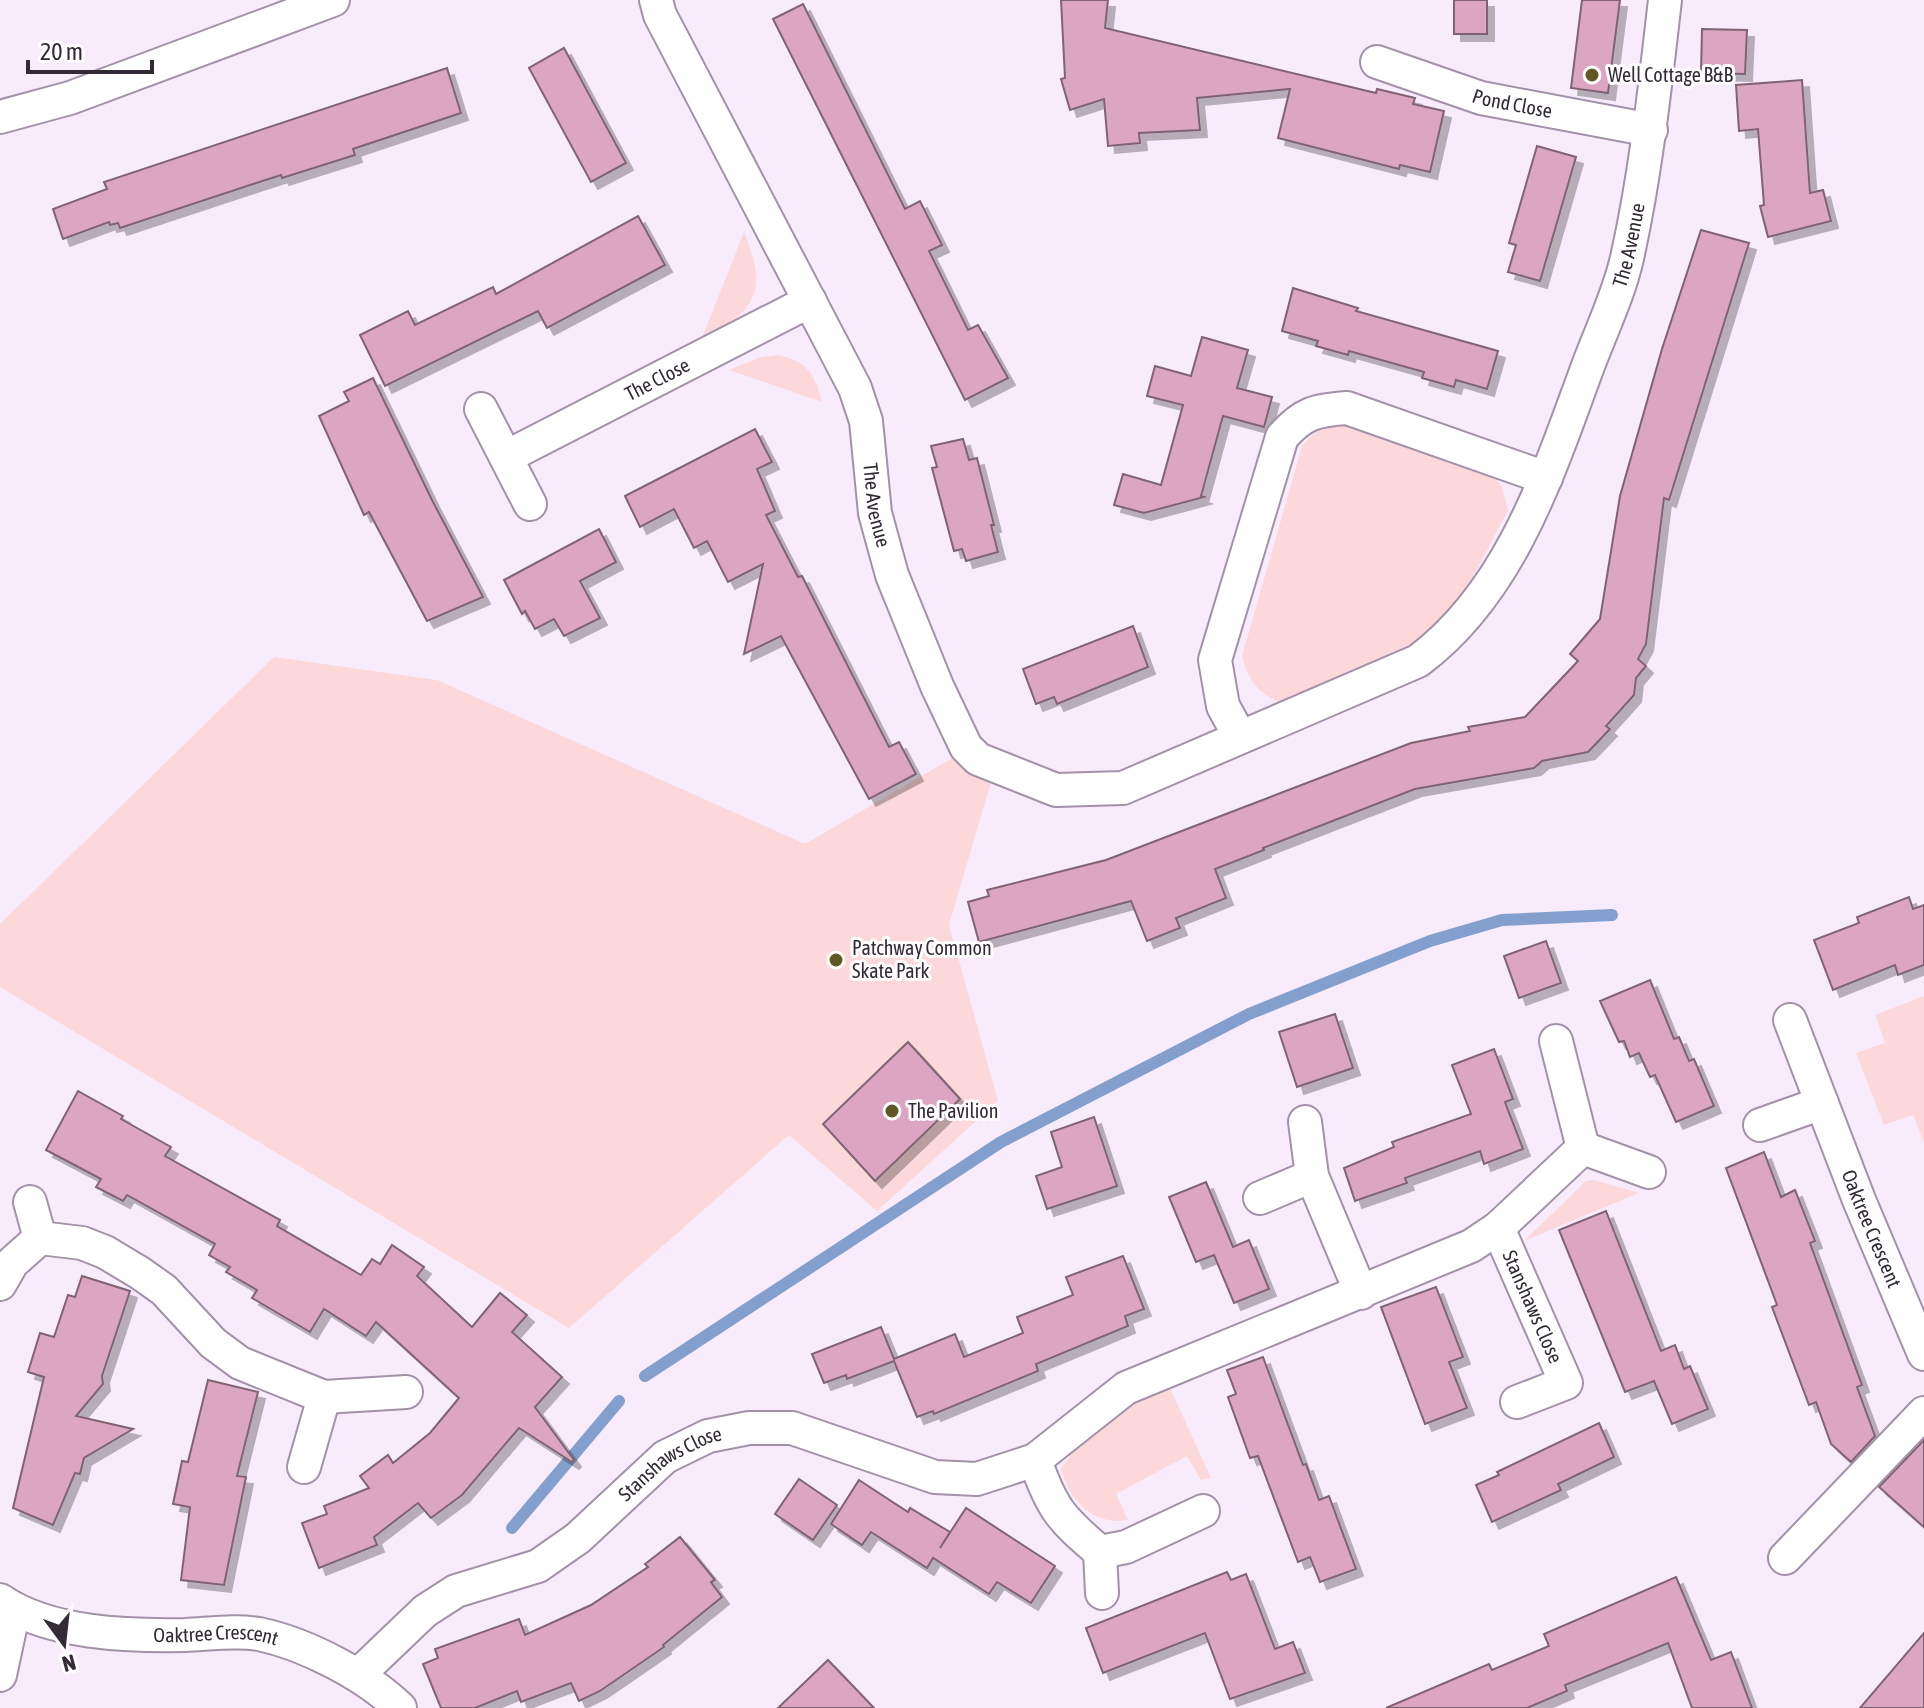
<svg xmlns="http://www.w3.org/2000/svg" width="1924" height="1708" font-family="'Asap Condensed',sans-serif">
<defs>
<filter id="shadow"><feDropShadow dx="7" dy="7" stdDeviation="0" flood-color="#0004"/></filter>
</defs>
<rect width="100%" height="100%" fill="#f8ecfc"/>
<g fill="#fcd8da">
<path d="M744 232C769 292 756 311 701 340Z"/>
<path d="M778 355C808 362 814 373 822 402L729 370 761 357Z"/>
<path d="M1350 422 1495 478 1502 487 1508 511C1489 544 1473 582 1450 612 1425 647 1320 691 1278 702 1256 691 1248 679 1242 656L1302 446C1316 429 1329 424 1350 422Z"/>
<path d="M274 657 437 680 805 844 954 757 991 782 949 925 998 1101 877 1211 789 1135 569 1328 0 987V924Z"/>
<path d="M1924 996V1143L1913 1115 1884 1125 1856 1053 1885 1043 1875 1015Z"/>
<path d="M1594 1180 1639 1193 1524 1241 1586 1181Z"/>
<path d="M1169 1386 1211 1478 1201 1480 1187 1456 1116 1494 1128 1520C1093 1526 1070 1501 1061 1469 1090 1425 1122 1407 1169 1386Z"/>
</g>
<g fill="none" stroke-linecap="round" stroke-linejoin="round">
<g stroke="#839fcd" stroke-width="12">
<path d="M645 1376 1001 1142 1249 1014 1430 941 1502 920 1612 915"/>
<path d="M512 1528 619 1401"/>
</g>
</g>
<g fill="#dca5c2" stroke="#7f6472" stroke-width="2" filter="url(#shadow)">
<path d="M1061 0H1108L1105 28 1376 93 1377 89 1415 98 1413 104 1444 111 1430 172 1400 165 1399 169 1278 138 1290 89 1197 98 1200 130 1139 133 1140 143 1108 146 1104 99 1070 110 1061 79 1065 78Z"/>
<rect x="1454" y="0" width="33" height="34"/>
<path d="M1582 0H1620L1608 93 1571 88Z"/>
<path d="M803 4 905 209 920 201 942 245 929 251 968 330 978 325 1008 378 965 400 773 19Z"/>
<path d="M1702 29 1747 30 1745 74 1701 73Z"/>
<path d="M564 48 626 163 591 182 529 68Z"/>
<path d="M447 68 461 113 353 149 355 155 282 178 281 175 238 189 120 228 118 223 110 225 109 222 63 239 53 209 107 189 104 182Z"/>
<path d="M1802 80 1810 193 1823 190 1831 221 1768 237 1760 206 1764 205 1758 129 1739 131 1736 85Z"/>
<path d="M1537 146 1576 157 1540 281 1508 272 1516 245 1509 243Z"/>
<path d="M638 216 665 265 547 328 538 311 385 386 360 335 408 311 415 325 493 287 496 294Z"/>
<path d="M1701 230 1749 243 1669 500 1664 498 1646 644 1638 659 1646 666 1636 678 1634 695 1606 726 1610 729 1588 752 1542 761 1534 768 1415 789 1263 848 1264 850 1215 869 1226 898 1176 918 1180 928 1147 941 1131 901 979 942 968 902 989 896 987 890 1106 860 1411 743 1470 731 1468 727 1525 717 1578 661 1570 654 1600 619 1620 496 1662 349Z"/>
<path d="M1293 288 1358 308 1356 311 1498 351 1487 389 1456 380 1454 387 1422 378 1424 372 1349 351 1348 355 1316 346 1318 341 1282 331Z"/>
<path d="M1202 337 1248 350 1237 388 1272 397 1264 427 1223 416 1201 496 1204 497 1144 513 1114 505 1123 474 1161 485 1183 405 1147 396 1155 366 1191 376Z"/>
<path d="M373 378 432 500 483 597 427 621 369 512 364 515 319 416 349 401 344 392Z"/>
<path d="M755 429 772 462 757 469 775 511 766 515 798 577 802 576 889 747 899 742 916 774 869 799 781 636 744 654 763 564 728 582 707 541 694 548 674 509 640 527 625 496Z"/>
<path d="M963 439 969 460 977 458 994 525H991L998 552 966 561 962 549 954 551 932 468 937 467 931 446Z"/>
<path d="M599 529 616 562 580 581 600 618 564 636 554 619 535 629 525 611 522 614 504 580Z"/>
<path d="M1133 626 1148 667 1057 704 1054 697 1036 704 1023 669Z"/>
<path d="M1909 897 1913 909 1924 905V965L1898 975 1895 965 1833 990 1814 940 1859 923 1857 917Z"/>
<path d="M1546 941 1561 983 1519 998 1504 956Z"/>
<path d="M1650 980 1674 1039 1679 1037 1689 1061 1694 1059 1714 1106 1676 1122 1655 1075 1650 1077 1639 1053 1630 1057 1624 1041 1619 1042 1600 1001Z"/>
<path d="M1335 1014 1353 1068 1297 1087 1279 1032Z"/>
<path d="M908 1042 960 1099 875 1181 823 1124Z"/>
<path d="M1494 1049 1513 1099 1505 1102 1523 1149 1484 1164 1480 1151 1405 1178 1407 1183 1355 1201 1344 1168 1394 1147 1392 1142 1471 1114 1452 1065Z"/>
<path d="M78 1091 123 1116 121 1119 171 1147 165 1156 280 1220 277 1226 361 1275 372 1259 380 1264 392 1245 424 1267 417 1276 472 1327 500 1293 527 1315 512 1332 562 1377 535 1407 574 1460 572 1462 519 1428 462 1495 431 1518 418 1503 374 1537 377 1545 319 1568 302 1523 327 1514 324 1506 369 1488 360 1476 388 1455 393 1463 430 1433 459 1398 376 1322 366 1336 324 1309 310 1332 252 1298 257 1290 226 1272 230 1267 209 1255 215 1244 127 1195 123 1201 96 1187 101 1179 46 1150Z"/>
<path d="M1094 1117 1117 1186 1047 1209 1036 1176 1062 1167 1051 1132Z"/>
<path d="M1764 1152 1781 1197 1795 1190 1815 1241 1810 1243 1862 1385 1857 1387 1875 1436 1851 1462 1831 1444 1816 1402 1809 1405 1772 1307 1777 1305 1726 1168Z"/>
<path d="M1206 1182 1233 1247 1249 1240 1269 1289 1234 1303 1214 1255 1196 1262 1169 1197Z"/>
<path d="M1606 1211 1661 1351 1675 1345 1684 1369 1690 1366 1708 1409 1672 1424 1654 1381 1625 1392 1559 1230Z"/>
<path d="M1123 1256 1144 1309 1125 1316 1128 1326 1036 1364 1038 1371 934 1414 933 1411 917 1417 894 1361 847 1379 846 1375 824 1383 812 1354 881 1327 894 1359 955 1334 964 1357 1023 1333 1017 1317 1073 1295 1066 1277Z"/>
<path d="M82 1276 130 1291 102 1376 103 1384 76 1416 133 1429 84 1458 80 1474 75 1473 53 1525 13 1508 44 1377 28 1372 40 1333 54 1337 68 1295 75 1297Z"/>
<path d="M1436 1287 1463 1357 1449 1362 1467 1408 1425 1424 1381 1307Z"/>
<path d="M1263 1357 1303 1465 1306 1464 1319 1500 1329 1496 1356 1569 1320 1582 1310 1557 1298 1562 1258 1456 1250 1458 1228 1397 1236 1394 1227 1370Z"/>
<path d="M208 1380 258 1392 237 1476 246 1477 224 1585 181 1580 190 1507 173 1504 182 1461 188 1462Z"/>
<path d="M1599 1423 1614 1457 1558 1484 1561 1490 1492 1522 1476 1485 1499 1475 1497 1472Z"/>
<path d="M1924 1440V1527L1879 1487Z"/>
<path d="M799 1479 837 1505 813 1540 775 1514Z"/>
<path d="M859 1480 908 1512 910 1508 950 1532 940 1548 966 1508 1055 1566 1031 1603 997 1582 989 1594 933 1558 927 1568 871 1532 862 1545 831 1524Z"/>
<path d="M680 1537 715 1580 711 1582 722 1597 663 1645 664 1647 600 1691 579 1701 571 1683 521 1702 517 1691 475 1708H441L423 1664 438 1658 435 1649 519 1619 525 1635 591 1605 648 1567 645 1564Z"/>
<path d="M1227 1572 1231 1580 1246 1574 1275 1649 1293 1642 1305 1673 1230 1699 1205 1633 1103 1673 1086 1628Z"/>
<path d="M1676 1577 1711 1660 1731 1652 1752 1708H1692L1668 1643 1565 1685 1567 1691 1527 1708H1386L1489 1664 1492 1670 1549 1646 1544 1634Z"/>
<path d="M1924 1633V1708H1860Z"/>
<path d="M828 1660 874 1708H778Z"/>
</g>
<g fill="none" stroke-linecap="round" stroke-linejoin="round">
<defs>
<g id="minor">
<path id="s1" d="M656 0 660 15 855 388 866 421 875 513 892 575 937 686 966 747 978 759 1056 790 1123 788 1418 661C1512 591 1549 471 1588 366 1601 331 1619 294 1627 258 1646 173 1655 86 1665 0"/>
<path id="s2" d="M1377 62 1481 98 1651 130"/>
<path d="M0 117 70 98 333 0"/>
<path d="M481 409 530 504"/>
<path id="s3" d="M506 457 810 301"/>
<path d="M1240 737 1223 706 1215 660 1282 437C1303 413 1316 410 1347 408L1546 478"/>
<path id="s4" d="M1790 1020 1859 1200 1924 1354"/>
<path d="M1556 1041 1583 1148"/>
<path d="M1305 1122 1312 1176 1361 1293"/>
<path d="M1760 1125 1822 1103"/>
<path d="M1260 1198 1312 1176"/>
<path id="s5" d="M1498 1228 1566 1383 1517 1402"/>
<path d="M40 1238 82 1243 105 1252 140 1273 164 1290 213 1343 240 1363 324 1397 406 1392"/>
<path d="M0 1284 12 1263 40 1238 30 1202"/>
<path d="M1035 1460C1052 1509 1061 1519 1100 1552L1126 1547 1203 1511"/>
<path d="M304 1467 324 1397"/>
<path d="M1100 1552 1102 1593"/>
<path d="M1785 1558 1924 1413"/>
<path id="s6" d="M0 1600C49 1634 128 1636 185 1635 209 1634 236 1630 259 1634 306 1644 366 1675 400 1708"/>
<path d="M0 1675 14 1610"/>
<path id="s7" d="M358 1675 425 1611 456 1591 538 1566 578 1538 665 1457 708 1436 749 1428H792L935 1477 977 1479 1035 1460 1126 1388 1471 1246 1498 1228 1583 1148 1649 1172"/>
</g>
</defs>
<use href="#minor" stroke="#a391a9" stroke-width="36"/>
<use href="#minor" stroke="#fff" stroke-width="32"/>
</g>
<g fill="#605824" stroke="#fefefe" stroke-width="3">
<circle cx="1592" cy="75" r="8"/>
<circle cx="836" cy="960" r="8"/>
<circle cx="892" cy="1111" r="8"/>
</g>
<g text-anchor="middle" stroke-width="6" stroke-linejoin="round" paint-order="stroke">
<g font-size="20" fill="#322b35" stroke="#fefefe" text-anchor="start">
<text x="1608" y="82">Well Cottage B&amp;B</text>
<text x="852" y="955">Patchway Common<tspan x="852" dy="23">Skate Park</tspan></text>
<text x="908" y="1118">The Pavilion</text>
</g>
<g font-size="20" fill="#322b35" stroke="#fefefe">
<text dy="7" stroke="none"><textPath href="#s2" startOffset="142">Pond Close</textPath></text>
<text dy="7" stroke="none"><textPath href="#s1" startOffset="1778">The Avenue</textPath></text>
<text dy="7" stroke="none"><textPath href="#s3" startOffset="170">The Close</textPath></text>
<text dy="7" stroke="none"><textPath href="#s1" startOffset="556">The Avenue</textPath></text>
<text dy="7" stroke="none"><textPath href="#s4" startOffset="224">Oaktree Crescent</textPath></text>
<text dy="7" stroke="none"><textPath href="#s5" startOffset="86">Stanshaws Close</textPath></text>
<text dy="7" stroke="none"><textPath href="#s7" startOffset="384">Stanshaws Close</textPath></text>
<text dy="7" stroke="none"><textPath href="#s6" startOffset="222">Oaktree Crescent</textPath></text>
</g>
</g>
<g transform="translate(64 1644) rotate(165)" stroke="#fefefe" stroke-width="6" paint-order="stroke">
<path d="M0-6L14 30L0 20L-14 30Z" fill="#322b35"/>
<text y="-12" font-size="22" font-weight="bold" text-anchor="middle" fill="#322b35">N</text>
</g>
<path d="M28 60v12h124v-12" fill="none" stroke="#322b35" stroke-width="4"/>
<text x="40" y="60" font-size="24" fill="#322b35" stroke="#fefefe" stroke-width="6" paint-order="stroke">20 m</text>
</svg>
